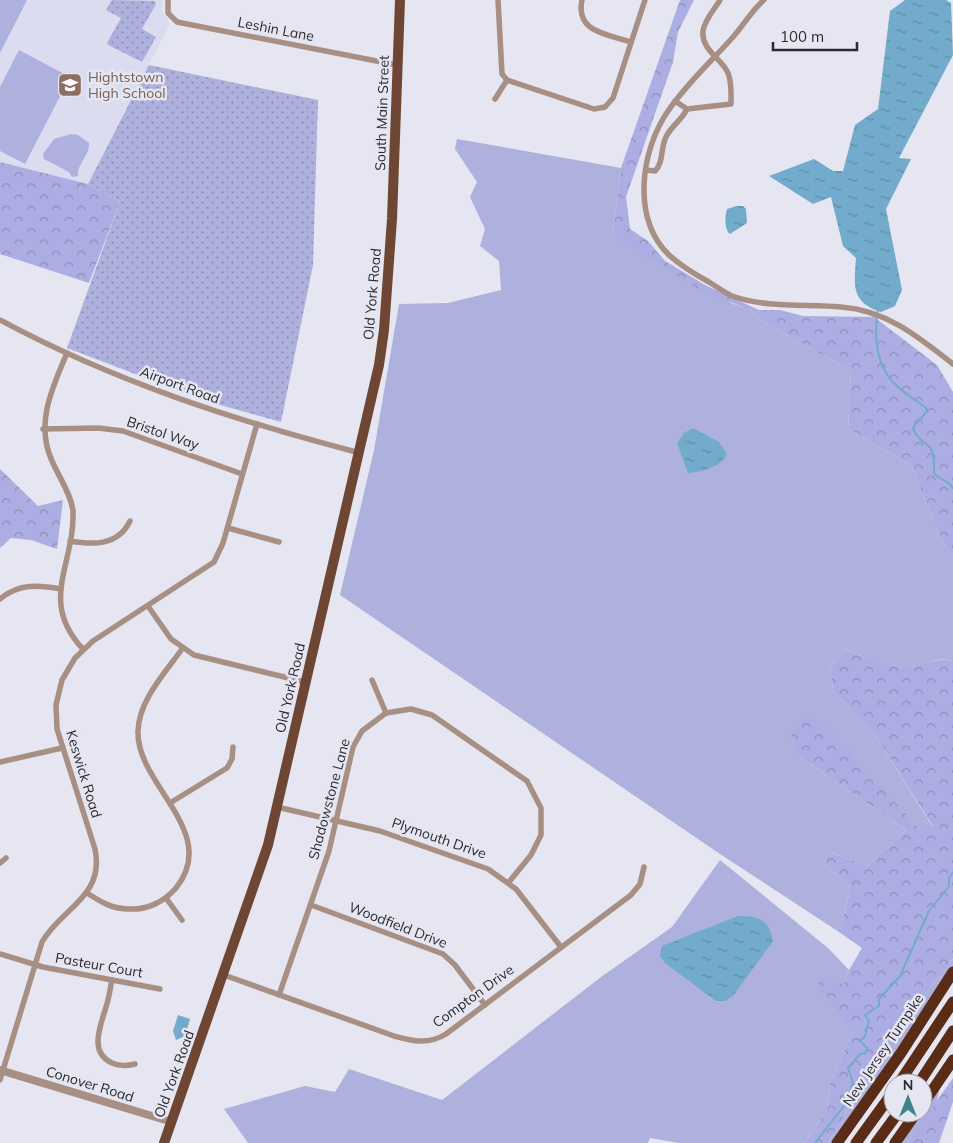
<svg xmlns="http://www.w3.org/2000/svg" width="953" height="1143" font-family="Mulish,sans-serif">
<defs>
<pattern id="forest-crowns" width="20" height="18" patternUnits="userSpaceOnUse" patternTransform="scale(1.25)"><rect width="20" height="18" fill="#acaee3"/><path d="M2 6a3 3 0 1 1 6 0M12 15a3 3 0 1 1 6 0" fill="none" stroke="#8c8eb8"/></pattern>
<pattern id="park-dots" width="8" height="8" patternUnits="userSpaceOnUse" patternTransform="scale(1.25)"><rect width="8" height="8" fill="#aeb0de"/><path d="M2 2h.1M6 6h.1" fill="none" stroke="#8e8fb4" stroke-width="1.8" stroke-linecap="round"/></pattern>
<pattern id="water-ripples" width="26" height="14" patternUnits="userSpaceOnUse" patternTransform="scale(1.25)"><rect width="26" height="14" fill="#72abcb"/><path d="M2 4q2-2 4 0t4 0M15 11q2-2 4 0t4 0" fill="none" stroke="#5e8ba5"/></pattern>
</defs>
<rect width="100%" height="100%" fill="#e5e6f1"/>
<path fill="#dbdcef" d="M0 0H163L162 11 170 24 88 184 0 162Z"/>
<g fill="#aeb0de">
<path d="M0 0H27L0 53Z"/>
<path d="M19 50 70 77 25 164 0 151V87Z"/>
<path d="M71 134 78 135 89 143C90 155 77 164 78 176L72 177 69 172 44 159 43 154 54 139Z"/>
<path d="M457 139 621 168 613 235 731 303 751 310 765 323 851 371 848 429 911 465 941 539 953 557V661C933 656 928 666 911 667 896 669 859 656 845 649L830 667 833 691 874 733 932 826 921 830 822 724 800 757 906 830 868 866 829 852 823 864 851 886 842 922 836 930 720 854 340 595 374 450 399 304 448 303 501 290 499 261 480 246 485 229 470 197 477 182 455 149Z"/>
<path d="M720 860 828 948 849 970 844 986 853 1031 830 1084 827 1110 804 1143H679L650 1138 648 1143H248L224 1109 305 1086 335 1092 349 1069 442 1100 601 977 672 927Z"/>
<path d="M953 959V978L837 1143H828L890 1039Z"/>
<path d="M943 1071 937 1102 907 1143H892L913 1113H923V1099Z"/>
</g>
<g fill="url(#forest-crowns)">
<path d="M680 0H694L678 32 673 62 626 197 630 229 648 241 665 261 705 285 759 310H780L803 316 874 317 937 365 953 392V557L941 539 911 465 848 429 851 371 765 323 751 310 701 291 613 235 621 168Z"/>
<path d="M0 162 88 184 120 202 89 283 0 254Z"/>
<path d="M0 469 38 506 63 500 57 549 31 540 11 538 0 548Z"/>
<path d="M845 649C858 656 898 669 912 667 928 664 936 657 953 661V959L890 1039 828 1143H804L827 1110 830 1084 853 1031 817 985 824 977 844 985 849 970 862 948 836 930 842 922 851 886 823 864 829 852 868 866 906 830 800 757 791 734 804 715 822 723 921 830 932 825 874 733 833 691 830 667Z"/>
<path d="M953 1078V1102L939 1143H907Z"/>
</g>
<g fill="url(#park-dots)">
<path d="M112 0 155 1 156 4 142 29 156 37 142 62 108 45 107 43 121 18 106 10Z"/>
<path d="M149 65 318 100 313 265 281 422 206 401 67 348 120 202 88 184Z"/>
</g>
<g fill="url(#water-ripples)">
<path d="M905 0H946L951 3 953 55 899 158 911 159 886 209 902 290 895 306 881 312C851 302 854 286 856 258L843 246 831 197 813 204 769 176 814 159 833 171H843L855 125 878 109 890 11Z"/>
<path d="M736 206H743L746 209 747 223 730 234C724 230 725 215 727 209Z"/>
<path d="M693 428 719 442 727 454C722 467 701 472 688 473L677 443 684 433Z"/>
<path d="M738 916C757 916 770 919 773 941L733 996 725 1001H716L665 963 660 956 662 946Z"/>
<path d="M178 1015 190 1019 185 1036 176 1040 173 1031Z"/>
</g>
<g fill="none" stroke-linecap="round" stroke-linejoin="round">
<g stroke="#72abcb" stroke-width="2">
<path d="M878 309C873 337 876 369 899 388 908 396 918 401 927 409 925 418 916 420 913 429 925 453 935 435 934 473 939 480 948 479 953 488"/>
<path d="M815 1143 847 1102 853 1082 848 1068 860 1054 866 1053 867 1048 860 1041 865 1036 869 1021 865 1015 879 1006V999L900 976 929 911 949 886V878L953 872"/>
</g>
<g stroke="#a78f84" stroke-width="5.5">
<path d="M168 0V13L177 22 397 65"/>
<path d="M498 0 502 74 507 80"/>
<path d="M582 0C575 33 608 34 631 42"/>
<path d="M764 0C751 11 744 25 733 37 711 62 687 83 668 111 641 150 631 218 669 255 680 265 696 275 709 282 717 287 724 292 732 296 765 308 807 304 841 307 886 310 919 337 953 364"/>
<path d="M507 80 594 109 605 107 613 98 645 0"/>
<path d="M495 99 507 80"/>
<path d="M675 101 687 109 731 104C731 94 732 83 728 73 722 59 701 50 703 31 705 19 714 10 720 0"/>
<path d="M646 170 655 171C664 162 660 149 666 137 671 126 682 120 687 109"/>
<path d="M0 320C113 381 236 421 360 453"/>
<path d="M67 353C52 388 35 424 52 461 59 477 71 494 73 511 75 565 38 601 83 649"/>
<path d="M43 429 98 428 123 431 242 474"/>
<path d="M228 528 279 542"/>
<path d="M70 541C93 545 118 546 130 521"/>
<path d="M0 599C19 583 39 585 61 589"/>
<path d="M148 606 171 639 194 655 305 682"/>
<path d="M372 680 386 713"/>
<path d="M0 762 62 748"/>
<path d="M170 803 227 768 232 759 233 747"/>
<path d="M277 807 380 831 488 869 516 889 561 947"/>
<path d="M0 863 6 858"/>
<path d="M87 893C101 902 112 909 129 909 147 910 164 902 176 888 221 832 136 785 138 731 139 700 165 673 182 649"/>
<path d="M166 898 182 920"/>
<path d="M311 905 443 954 455 965 485 1005"/>
<path d="M0 954 43 967 160 989"/>
<path d="M224 975 394 1036C413 1041 428 1045 446 1034L631 895 640 884 644 867"/>
<path d="M112 980C110 989 109 998 106 1007 101 1025 88 1052 112 1063 119 1066 127 1066 135 1064"/>
<path d="M279 995 329 851 353 747 362 731 386 713 411 709 432 715 527 781 541 808V835L531 855 509 882"/>
<path d="M0 1080 42 942C61 908 105 897 95 849L57 729 56 705 62 680 75 658 93 641 214 562 223 543 257 424"/>
</g>
<path stroke="#a78f84" stroke-width="8" d="M0 1070 172 1122"/>
<path stroke="#6f4634" stroke-width="10" d="M164 1143 268 845 379 365 384 330 392 219 400 0"/>
<g stroke="#5a2c16" stroke-width="11">
<path d="M899 1083 953 1002"/>
<path d="M919 1083 953 1031"/>
<path d="M923 1104 953 1060"/>
<path d="M837 1143 901 1053 953 972"/>
<path d="M856 1143 893 1092"/>
<path d="M876 1143 898 1113"/>
<path d="M895 1143 916 1113"/>
</g>
</g>
<defs>
<symbol id="school-square" viewBox="-11 -11 22 22"><rect x="-9" y="-9" width="18" height="18" rx="4" fill="#8d6e63" stroke="#e5e6f1"/><path d="M0-5L7-2L0 1L-7-2ZM-4 1L0 2.5L4 1V4Q0 6-4 4Z" fill="#fff"/></symbol>
</defs>
<g fill-rule="evenodd">
<use href="#school-square" x="56" y="71" width="28" height="28"/>
</g>
<g text-anchor="middle" stroke-width="5" stroke-linejoin="round" paint-order="stroke">
<g font-size="14" fill="#2a2a2f" stroke="#e5e6f1">
<text transform="translate(276 29) rotate(11)" y="5">Leshin Lane</text>
<text transform="translate(382 113) rotate(-88)" y="5">South Main Street</text>
<text transform="translate(372 294) rotate(-85)" y="5">Old York Road</text>
<text transform="translate(180 385) rotate(20)" y="5">Airport Road</text>
<text transform="translate(163 433) rotate(19)" y="5">Bristol Way</text>
<text transform="translate(290 688) rotate(-77)" y="5">Old York Road</text>
<text transform="translate(84 774) rotate(73)" y="5">Keswick Road</text>
<text transform="translate(329 799) rotate(-75)" y="5">Shadowstone Lane</text>
<text transform="translate(439 838) rotate(19)" y="5">Plymouth Drive</text>
<text transform="translate(398 925) rotate(21)" y="5">Woodfield Drive</text>
<text transform="translate(99 965) rotate(10)" y="5">Pasteur Court</text>
<text transform="translate(473 996) rotate(-36)" y="5">Compton Drive</text>
<text transform="translate(883 1050) rotate(-56)" y="5">New Jersey Turnpike</text>
<text transform="translate(174 1074) rotate(-70)" y="5">Old York Road</text>
<text transform="translate(90 1084) rotate(17)" y="5">Conover Road</text>
</g>
<g font-size="14" fill="#785e54" stroke="#e5e6f1" text-anchor="start">
<text x="88" y="82">Hightstown<tspan x="88" dy="16">High School</tspan></text>
</g>
</g>
<g transform="translate(908 1098)"><circle r="24" fill="#e5e6f1" stroke="#9a9ba3"/>
<path d="M0-4L9 19L0 12L-9 19Z" fill="#3d8586"/>
<text y="-8" font-size="14" font-weight="bold" text-anchor="middle" fill="#2a2a2f">N</text>
</g>
<path d="M773 42v8h84v-8" fill="none" stroke="#2a2a2f" stroke-width="2.5"/>
<text x="780" y="42" font-size="15" fill="#2a2a2f" stroke="#e5e6f1" stroke-width="4" paint-order="stroke">100 m</text>
</svg>
